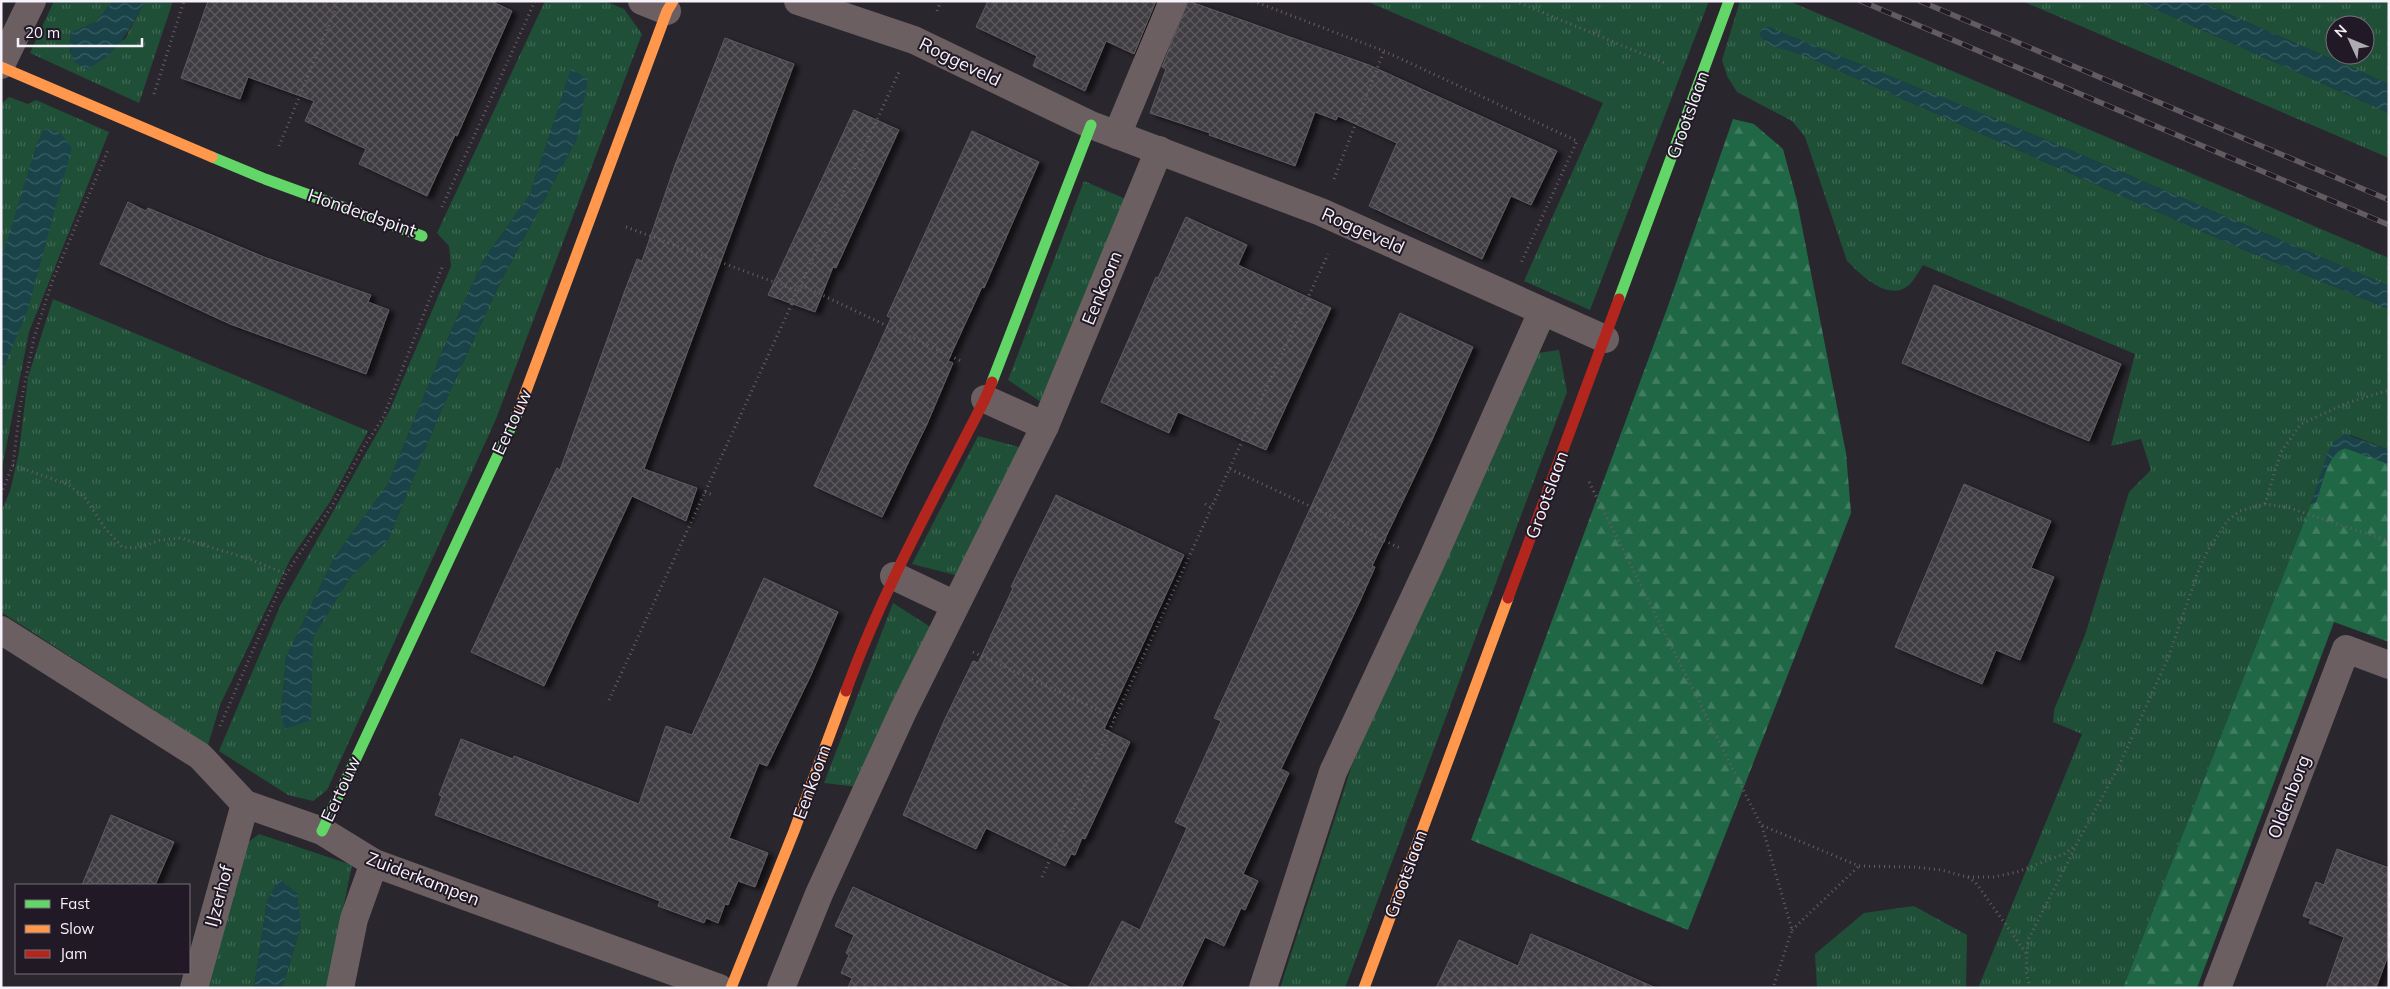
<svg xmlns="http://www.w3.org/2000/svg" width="2390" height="989" font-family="Mulish,sans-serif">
<defs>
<pattern id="grass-tufts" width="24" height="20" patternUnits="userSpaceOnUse" patternTransform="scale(1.25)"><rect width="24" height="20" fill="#1f4f37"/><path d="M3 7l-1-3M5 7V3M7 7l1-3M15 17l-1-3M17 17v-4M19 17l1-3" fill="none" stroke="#406955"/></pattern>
<pattern id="forest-firs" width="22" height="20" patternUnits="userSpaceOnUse" patternTransform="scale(1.25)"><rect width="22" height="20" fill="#206745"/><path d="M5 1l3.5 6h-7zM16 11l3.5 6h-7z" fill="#417d61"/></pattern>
<pattern id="water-waves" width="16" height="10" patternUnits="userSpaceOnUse" patternTransform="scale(1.25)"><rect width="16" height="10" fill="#194249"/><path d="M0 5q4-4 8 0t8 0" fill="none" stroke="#3b5e64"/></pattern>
<pattern id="building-cross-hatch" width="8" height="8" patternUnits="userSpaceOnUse" patternTransform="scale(1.25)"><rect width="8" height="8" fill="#403d42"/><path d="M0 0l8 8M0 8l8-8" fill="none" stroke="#5c5a5e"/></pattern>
<filter id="shadow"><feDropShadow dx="5.5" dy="3" stdDeviation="2.5" flood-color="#0009"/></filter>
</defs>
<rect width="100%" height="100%" fill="#2a262d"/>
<g fill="url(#grass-tufts)" fill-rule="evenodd">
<path d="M54 1H113L97 21 71 33 70 51 76 63 125 39 145 1H173L139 103 30 53Z"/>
<path d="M545 1H605L624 9 642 34 496 419 327 790 313 801 288 795 219 751 281 604 389 412 451 266 449 246 437 233ZM571 70 577 138 500 283 439 415 388 540 351 576 313 637 281 717 286 658 334 558 388 484 447 340 483 261 530 194Z"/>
<path d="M1366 1H1709L1590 310 1524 281 1603 103Z"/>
<path d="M1740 1H1789L2389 258V286L2020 129 1768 27 1780 48 1801 54 2242 249 2389 309V450L2351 435 2335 441 2331 448 2311 504 2123 988H1978L2082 734 2053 722 2054 710 2085 635 2129 492 2151 470 2141 439 2111 446 2135 354 1923 265C1919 271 1915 279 1910 284 1890 304 1861 275 1847 261L1805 137 1792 121 1737 92 1727 76 1722 60Z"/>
<path d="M2022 1H2137L2389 113V158Z"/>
<path d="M2199 1H2389V84ZM2335 25H2365V55H2335Z"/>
<path d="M9 97 28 104 36 100 109 132 29 332 1 473V104Z"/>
<path d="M1084 181 1128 200 1044 404 1008 380Z"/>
<path d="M53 299 368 431 330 502 291 558 220 705 208 745 1 612V512L10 491 19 452 28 377Z"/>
<path d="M1559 350 1567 392 1345 988H1280L1352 765 1538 353Z"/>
<path d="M978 436 1023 448 959 576 912 564Z"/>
<path d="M893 603 932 628 858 787 824 783Z"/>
<path d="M259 834 352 865 327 988H282L301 926 267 900 254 988H206L241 848Z"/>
<path d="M1914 906 1967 935 1966 988H1817L1815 954 1864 913Z"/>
</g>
<g fill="url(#forest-firs)">
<path d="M1733 119 1754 124 1783 149 1797 201 1846 453 1851 513 1688 930 1471 840 1668 306Z"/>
<path d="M2345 448 2389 464V642L2334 622 2197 988H2123L2311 504 2316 502C2322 486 2327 453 2345 448Z"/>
</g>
<g fill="url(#water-waves)">
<path d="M113 1H145C130 29 117 56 86 69 68 60 70 51 71 33L97 21Z"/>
<path d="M2137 1H2199L2389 84V113Z"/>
<path d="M1769 27 2020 129 2389 286V309L2242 249 1801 54C1785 48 1768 50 1759 34L1763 28Z"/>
<path d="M571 69 588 79 577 138 500 283 439 415 388 540 351 576 313 637 311 720 285 729 281 717 286 658 334 558 388 484 447 340 483 261 530 194Z"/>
<path d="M44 129 59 132 72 147 28 309 1 374V261L36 146Z"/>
<path d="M2345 434 2389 450V464L2345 448C2327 453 2322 486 2316 502L2311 504 2327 454 2335 441Z"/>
<path d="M279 879 297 893 301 926 282 988H254L267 900Z"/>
</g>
<g fill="url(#building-cross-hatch)" stroke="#5e5b61" filter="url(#shadow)">
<path d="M208 1H491L512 11 457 136 455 135 427 196 359 164 366 149 305 121 314 101 248 77 240 99 181 78Z"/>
<path d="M988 1H1156L1134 54 1106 41 1085 91 1033 66 1037 56 976 27Z"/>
<path d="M1188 1 1369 65 1557 151 1531 205 1511 196 1482 259 1369 206 1397 143 1338 116 1336 120 1315 112 1295 166 1209 135 1210 133 1150 113 1166 69 1162 67Z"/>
<path d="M725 38 794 64 644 469 697 488 686 521 632 496 544 686 471 652 557 468 560 470 624 293 637 259 642 261 675 165Z"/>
<path d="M854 110 899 130 836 268 833 267 815 312 768 295Z"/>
<path d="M972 131 1039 162 984 288 982 287 948 361 953 363 927 424 882 517 814 486 891 318 887 316Z"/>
<path d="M128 202 146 211 148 208 264 257 371 295 368 302 389 310 366 374 230 324 100 264Z"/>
<path d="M1186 217 1247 245 1238 265 1331 308 1266 450 1178 412 1169 433 1101 402 1156 277 1158 278Z"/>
<path d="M1934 285 2121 364 2089 441 1902 363Z"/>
<path d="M1400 313 1473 347 1432 440 1372 566 1375 567 1360 601 1281 769 1289 773 1243 874 1258 881 1245 910 1241 908 1224 946 1205 937 1181 988H1088L1122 921 1140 930 1187 828 1175 822 1221 721 1214 718Z"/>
<path d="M1964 484 2051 521 2031 568 2054 577 2020 660 1996 650 1982 684 1895 647Z"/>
<path d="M1056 495 1184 555 1104 729 1130 742 1085 839 1082 838 1075 855 1071 854 1065 866 986 828 976 849 903 815 944 721 973 661 978 663 1013 588 1011 587Z"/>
<path d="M764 578 838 612 811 675 767 766 759 763 729 838 768 853 755 887 738 881 728 905 725 904 718 923 706 918 704 923 658 906 660 901 435 815 442 796 439 795 461 739 513 759 514 756 639 804 666 726 692 735Z"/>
<path d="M111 815 174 842 155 885H82Z"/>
<path d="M2337 849 2389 868V953L2376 988H2326L2344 937 2309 923 2311 919 2303 916 2316 882 2324 885Z"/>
<path d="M853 887 987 949 1072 988H848L852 978 841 973 849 955 846 953 854 935 835 926Z"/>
<path d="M1531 934 1572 951 1656 988H1436L1459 940 1518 966Z"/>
</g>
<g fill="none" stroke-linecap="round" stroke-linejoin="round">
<g stroke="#695f63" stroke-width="3" stroke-dasharray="1 4" stroke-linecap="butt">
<path d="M1253 1 1384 51 1577 141 1521 263"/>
<path d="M1515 1 1667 64"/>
<path d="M937 11 941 1"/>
<path d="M154 94 184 1"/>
<path d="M279 146 339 1"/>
<path d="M1334 179 1384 51"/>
<path d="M442 207 535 1"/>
<path d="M626 227 798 291"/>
<path d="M801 285 961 361"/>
<path d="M13 465 69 485 85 498 105 528 122 547 139 548 160 540 181 538 252 560 286 574"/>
<path d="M1230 469 1400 548"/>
<path d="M1589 482 1761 825 1859 866 1914 867 1941 870 1967 877H1994L2017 872 2064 854 2076 845 2118 768 2168 658 2198 572 2208 550 2228 520 2240 511 2265 504 2290 508 2389 541"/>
<path d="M705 492 713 495"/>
<path d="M1 494 13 465 20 407 34 338 52 282 108 150"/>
<path d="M1205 504 1212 508"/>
<path d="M2265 504 2281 452 2301 424 2347 403 2389 390"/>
<path d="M973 652 1115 718"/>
<path d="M609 700 899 72"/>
<path d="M220 726 286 574 333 504 361 451 383 418 443 265"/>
<path d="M1762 826 1792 930 1773 988"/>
<path d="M1042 877 1328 254"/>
<path d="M1968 877 1976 883 2026 953"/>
<path d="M1792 930 1859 866"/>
<path d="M2030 988 2026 971 2028 940 2075 848"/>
</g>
<g stroke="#6c5f62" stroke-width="28">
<path d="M642 1 667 11"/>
<path d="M798 1 914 40 1091 125 1321 212 1605 339"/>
<path d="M1 65 32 1"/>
<path d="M1117 135 1173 1"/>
<path d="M985 399 1045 426"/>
<path d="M894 576 955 605"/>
<path d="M1 630 200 756 245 804 322 831 374 863 719 988"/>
<path d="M194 988 245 804"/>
<path d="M340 988 354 919 374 863"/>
<path d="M781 988 819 894 904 709 1045 426 1159 150"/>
<path d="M1263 988 1333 772 1431 562 1542 312"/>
<path d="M2217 988 2346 649 2389 665"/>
</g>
<g stroke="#63d668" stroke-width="11">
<path d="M212 157 265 179 422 236"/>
<path d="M1619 299 1729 1"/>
<path d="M992 382 1091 125"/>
<path d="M322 831 519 410"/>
</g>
<g stroke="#ff974d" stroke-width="11">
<path d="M1 67 212 157"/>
<path d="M519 410 667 11 673 1"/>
<path d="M731 988 794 831 846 691"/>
<path d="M1364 988 1508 598"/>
</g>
<g stroke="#b3261e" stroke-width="11">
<path d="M1508 598 1619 299"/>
<path d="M846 691C883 589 936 495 985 399L992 382"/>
</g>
<defs>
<g id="rail">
<path d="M1861 1 2389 225"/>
<path d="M1920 1 2389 200"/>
</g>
</defs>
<use href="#rail" stroke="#625c60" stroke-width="5.5"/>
<use href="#rail" stroke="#211a26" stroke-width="4" stroke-dasharray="11" stroke-linecap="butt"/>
</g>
<g text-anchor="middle" stroke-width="4" stroke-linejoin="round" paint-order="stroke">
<g font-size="18" fill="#f7f2fa" stroke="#211a26">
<text transform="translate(960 62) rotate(26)" y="6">Roggeveld</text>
<text transform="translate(1688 115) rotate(-70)" y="6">Grootslaan</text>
<text transform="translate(362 213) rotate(19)" y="6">Honderdspint</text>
<text transform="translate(1363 231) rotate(24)" y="6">Roggeveld</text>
<text transform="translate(1102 288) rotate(-68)" y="6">Eenkoorn</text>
<text transform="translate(512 422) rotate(-65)" y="6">Eertouw</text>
<text transform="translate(1547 495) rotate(-70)" y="6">Grootslaan</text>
<text transform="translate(812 782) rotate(-70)" y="6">Eenkoorn</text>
<text transform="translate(341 789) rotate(-65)" y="6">Eertouw</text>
<text transform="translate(2289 797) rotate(-69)" y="6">Oldenborg</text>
<text transform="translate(1406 874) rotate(-70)" y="6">Grootslaan</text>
<text transform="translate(423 879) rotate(21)" y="6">Zuiderkampen</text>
<text transform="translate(219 896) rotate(-75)" y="6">IJzerhof</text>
</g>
</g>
<rect width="2390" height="989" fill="none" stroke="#f7f2fa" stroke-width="5"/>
<rect x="15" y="884" width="175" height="90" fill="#211a26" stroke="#77707b"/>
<rect x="25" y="900" width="25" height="8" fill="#63d668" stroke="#77707b"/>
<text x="60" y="909" font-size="15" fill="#f7f2fa">Fast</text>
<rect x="25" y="925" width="25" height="8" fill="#ff974d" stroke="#77707b"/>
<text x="60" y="934" font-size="15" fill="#f7f2fa">Slow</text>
<rect x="25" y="950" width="25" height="8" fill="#b3261e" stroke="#77707b"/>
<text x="60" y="959" font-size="15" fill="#f7f2fa">Jam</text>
<g transform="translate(2350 40) rotate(314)"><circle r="24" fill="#211a26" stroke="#77707b"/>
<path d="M0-4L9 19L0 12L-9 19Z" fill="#afabb2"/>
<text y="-8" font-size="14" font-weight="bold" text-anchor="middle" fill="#f7f2fa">N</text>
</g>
<path d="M18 38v8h124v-8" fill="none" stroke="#f7f2fa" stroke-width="2.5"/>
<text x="25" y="38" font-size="15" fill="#f7f2fa" stroke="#211a26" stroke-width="4" paint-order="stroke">20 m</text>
</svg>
